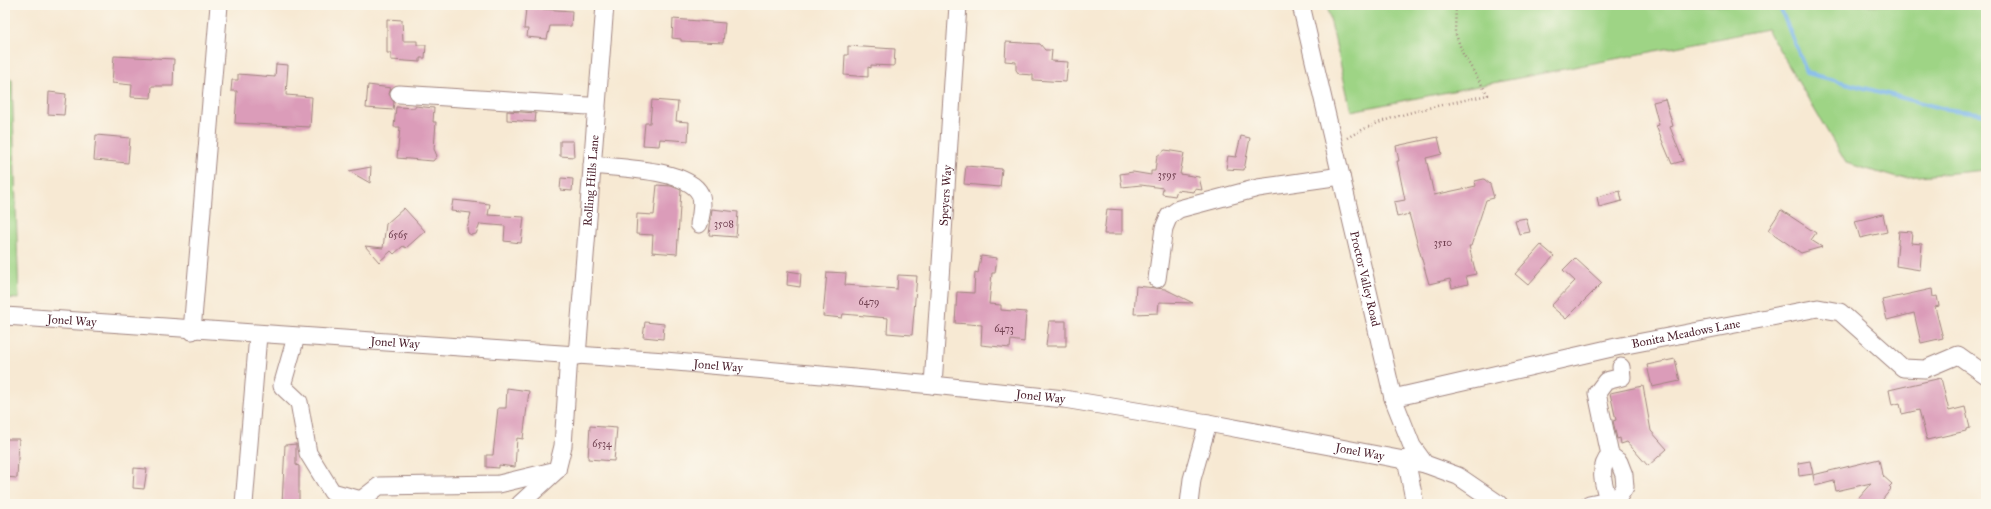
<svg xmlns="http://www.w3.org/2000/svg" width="1991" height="509" font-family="'IM FELL Great Primer',serif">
<rect width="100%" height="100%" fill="#fbf7ec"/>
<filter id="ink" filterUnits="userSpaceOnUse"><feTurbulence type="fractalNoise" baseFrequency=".025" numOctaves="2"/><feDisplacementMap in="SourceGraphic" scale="8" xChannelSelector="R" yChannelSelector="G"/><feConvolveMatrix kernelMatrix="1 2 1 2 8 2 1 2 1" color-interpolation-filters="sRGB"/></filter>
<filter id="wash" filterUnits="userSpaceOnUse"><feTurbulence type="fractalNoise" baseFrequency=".012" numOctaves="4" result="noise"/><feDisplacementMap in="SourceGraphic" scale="16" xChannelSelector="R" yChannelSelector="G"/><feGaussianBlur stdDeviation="0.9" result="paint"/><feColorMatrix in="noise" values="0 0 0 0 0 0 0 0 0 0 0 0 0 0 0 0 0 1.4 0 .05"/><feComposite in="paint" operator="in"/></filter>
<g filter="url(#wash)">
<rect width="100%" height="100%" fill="#f7e9d3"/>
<g fill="#9ed485" stroke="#747a58">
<path d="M1327 5H1986V170L1897 178 1846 163 1767 29 1351 111Z"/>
<path d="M5 74 12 80 19 299 5 298Z"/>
</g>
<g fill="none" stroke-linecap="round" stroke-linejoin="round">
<path stroke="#78b5ea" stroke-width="4" d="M1779 5 1807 73 1945 109 1986 114"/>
</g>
<g id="blocks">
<g fill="#db9cb9">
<path d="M526 8 572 11 571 26H550L547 39 527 37 528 29H524Z"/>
<path d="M387 19 402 20 403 41H417V45H426L425 58H420V62L391 60V53H387Z"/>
<path d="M673 19 725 23 723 43 681 41V39L672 38Z"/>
<path d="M1006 42 1040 44 1045 50H1052L1051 61 1068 62 1066 82 1033 80V75L1019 74 1016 70V62L1005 61Z"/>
<path d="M848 46 895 49 894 66 871 65V68L868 67V77L844 75 845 55H848Z"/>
<path d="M114 56 174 59 173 86H152L151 98 131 97 132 85 112 83Z"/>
<path d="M276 64 288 65 286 95 312 97 310 127 235 123 237 91H231L232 80H238V74L275 77Z"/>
<path d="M368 85 391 88 389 94 394 102 393 110 366 108Z"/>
<path d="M49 92 66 94 64 115 48 114Z"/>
<path d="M1665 99 1673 126 1670 127 1683 161 1672 164 1656 126 1659 125 1653 102Z"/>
<path d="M652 100 678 102 676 121 689 122 688 141 660 139 659 146 643 145 645 123H650Z"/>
<path d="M415 106 434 108 433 122H436L434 149 437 156 433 161 397 158 400 127H394L396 107 415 108Z"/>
<path d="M507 111 536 113 535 122 507 120Z"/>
<path d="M96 135 130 138 128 163 94 160Z"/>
<path d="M1241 136 1250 138 1244 170 1226 169 1228 156 1236 157Z"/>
<path d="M1438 137 1442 154 1426 158 1434 195 1476 186 1475 181 1484 179 1490 184 1494 198 1486 200 1471 246H1469L1476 274 1466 276 1468 284 1452 288 1450 279 1429 284 1409 214 1397 217 1394 202 1405 200 1397 161H1399L1396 146Z"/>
<path d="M560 141H573L574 157 560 156Z"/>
<path d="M1165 150 1184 153 1180 174 1199 177 1202 190 1195 189 1194 192 1177 190 1175 196 1162 194 1163 188 1141 185 1122 187 1120 174 1133 172 1151 175V171H1155L1157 156Z"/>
<path d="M966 166 1002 169 1000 187 964 184Z"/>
<path d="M371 167 370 183 349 171Z"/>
<path d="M561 178 573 179 572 191 560 190Z"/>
<path d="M657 185 671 186 681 190 677 254 652 252 653 235 636 234 637 214 654 215Z"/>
<path d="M1620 191 1622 201 1599 207 1597 197Z"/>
<path d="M453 200 490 204 488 215 524 217 521 243 504 241 505 226 480 224 476 234 471 235 468 233 467 228 471 213 451 211Z"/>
<path d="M404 208 425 231 406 248 403 246 394 254 391 251 379 262 365 246 383 248 386 224Z"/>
<path d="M712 209 738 212 736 237 709 235Z"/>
<path d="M1107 209 1122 210V234H1104Z"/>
<path d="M1781 210 1816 233 1811 240 1822 247 1801 253 1768 230Z"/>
<path d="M1883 214 1887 232 1860 238 1855 221Z"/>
<path d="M1526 218 1530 232 1519 234 1515 220Z"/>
<path d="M1899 231 1912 232 1911 243 1922 244 1920 270 1896 266Z"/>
<path d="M1541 245 1554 256 1528 285 1515 274Z"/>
<path d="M981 256 997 258 995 273H992L989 304 1001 305V310L1026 312 1024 342 1011 340 1010 348 981 345 982 325 955 323 957 292 974 293 975 272 978 273Z"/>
<path d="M1575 258 1602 283 1566 319 1551 306 1575 281 1563 270Z"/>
<path d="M788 271 801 273 800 287 787 285Z"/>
<path d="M827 272 846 273 845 285 897 289 898 275 917 276 912 335 887 333 888 318 843 314 842 318 823 316Z"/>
<path d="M1136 286 1165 289 1193 303 1159 302 1158 313 1134 314Z"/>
<path d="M1932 289 1933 297 1937 296 1939 306 1935 307 1943 338 1921 343 1914 313 1887 320 1882 300Z"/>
<path d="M1049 321H1066V346H1046Z"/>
<path d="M645 322 664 324 663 339 643 337Z"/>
<path d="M1675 359 1680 381 1652 387 1647 365Z"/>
<path d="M1941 378 1949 411 1965 407 1970 428 1966 429V431L1927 440 1919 410 1902 414 1900 403 1892 405 1889 390Z"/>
<path d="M1643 386 1651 431 1667 449 1648 466 1627 442 1621 444 1620 438 1617 439 1613 421 1616 420 1610 393Z"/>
<path d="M507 388 529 391 523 439 517 438 515 467 499 465V468L486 467V455H493L498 408H506Z"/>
<path d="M590 426 617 428 614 461 588 459Z"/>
<path d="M5 439H19L17 478 5 477Z"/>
<path d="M296 444V465L299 466V504H282L285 445Z"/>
<path d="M1879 459 1882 475 1892 484 1889 487 1891 489 1879 504H1853L1871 483 1836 491 1834 481 1815 486 1813 475Z"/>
<path d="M1810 461 1813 474 1799 476 1798 463Z"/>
<path d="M134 468 147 469 144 489 133 488Z"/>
</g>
</g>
</g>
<g filter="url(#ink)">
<use href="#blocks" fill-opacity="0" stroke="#a0847f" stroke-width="1"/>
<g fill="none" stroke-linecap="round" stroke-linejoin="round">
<defs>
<g id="minor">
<path id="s1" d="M1301 5 1393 398 1412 446 1425 464 1458 476 1499 504"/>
<path d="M399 94 588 106 597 109"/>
<path d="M592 165C617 168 688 169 700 194 704 203 701 215 699 224"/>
<path d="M1157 279 1164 228 1169 216 1179 209 1258 188 1341 176"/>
<path id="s2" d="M5 316 665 361 933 385 1064 399 1208 423 1425 464"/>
<path d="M192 331 219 5"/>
<path d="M296 337 282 386 299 402 308 453 332 492 361 500 379 486 499 484 557 470"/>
<path id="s3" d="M577 356 605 5"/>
<path id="s4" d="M933 385 958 5"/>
<path id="s5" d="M1393 398 1616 347 1818 308 1840 312 1903 368 1925 369 1958 355 1986 375"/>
<path d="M1406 459 1415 504"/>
<path d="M1608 499C1603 483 1598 468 1610 455"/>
<path d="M244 504 258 335"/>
<path d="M520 504 557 470 563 446 569 355"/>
<path d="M1189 504 1192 479 1208 423"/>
<path d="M1589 504 1618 498 1625 487 1624 475 1619 462 1610 455 1597 393 1606 381 1622 377 1621 367"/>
</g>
</defs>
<use href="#minor" stroke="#a0847f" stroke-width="19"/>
<path stroke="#a0847f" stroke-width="2.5" stroke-dasharray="1 3" stroke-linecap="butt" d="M1347 138C1389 113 1440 106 1488 95L1463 54 1455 32 1456 5"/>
<use href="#minor" stroke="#fff" stroke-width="17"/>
</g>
</g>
<g text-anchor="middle" stroke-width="3" stroke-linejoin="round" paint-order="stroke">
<g font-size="10" fill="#6e3e4e">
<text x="1167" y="178">3595</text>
<text x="724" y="227">3508</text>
<text x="398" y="238">6565</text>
<text x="1443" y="246">3510</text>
<text x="869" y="305">6479</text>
<text x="1004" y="332">6473</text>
<text x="602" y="447">6534</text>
</g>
<g font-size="12" fill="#4a1f2b" stroke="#fbf7ec">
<text dy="4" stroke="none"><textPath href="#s3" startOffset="176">Rolling Hills Lane</textPath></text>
<text dy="4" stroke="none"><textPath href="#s4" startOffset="190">Speyers Way</textPath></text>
<text dy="4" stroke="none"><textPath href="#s1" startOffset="281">Proctor Valley Road</textPath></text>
<text dy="4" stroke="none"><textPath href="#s2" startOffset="67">Jonel Way</textPath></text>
<text dy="4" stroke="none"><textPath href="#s5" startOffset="300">Bonita Meadows Lane</textPath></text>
<text dy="4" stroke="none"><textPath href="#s2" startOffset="391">Jonel Way</textPath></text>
<text dy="4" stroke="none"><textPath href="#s2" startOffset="715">Jonel Way</textPath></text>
<text dy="4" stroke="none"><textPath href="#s2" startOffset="1039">Jonel Way</textPath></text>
<text dy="4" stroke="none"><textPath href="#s2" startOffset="1363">Jonel Way</textPath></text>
</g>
</g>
<rect width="1991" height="509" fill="none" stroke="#fbf7ec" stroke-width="20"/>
</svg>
